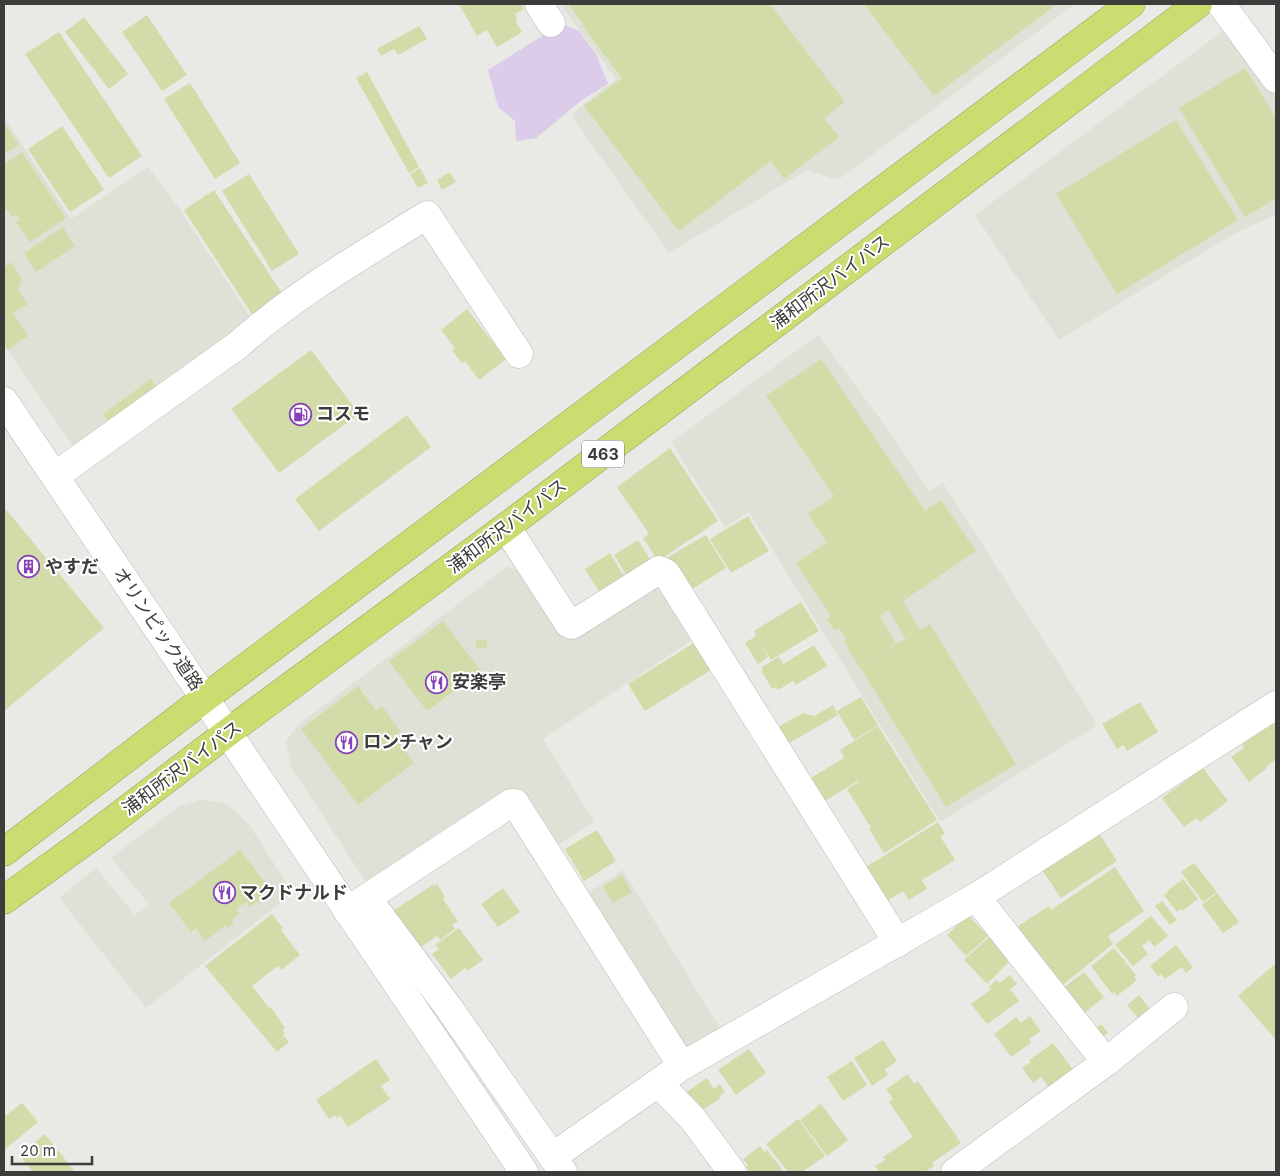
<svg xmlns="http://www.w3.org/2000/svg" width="1280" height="1176" font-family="Inter,'Noto Sans JP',sans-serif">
<rect width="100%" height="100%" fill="#e9eae6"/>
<g fill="#dfe1d6">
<path d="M560 4H1075L838 180 807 170 669 253 572 117 576 110 616 79Z"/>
<path d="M1227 28 1265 76 1276 95V214L1234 234 1059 340 975 215Z"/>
<path d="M4 117 71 219 148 167 178 207 253 321 77 452 4 345Z"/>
<path d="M818 335 887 428 929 491 943 483 1093 717 1096 726 940 822 749 512 725 527 671 442Z"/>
<path d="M507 567 524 570 565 637H575L656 587 668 589 697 637 543 739 594 822 553 848 517 788 379 882 364 879 291 767 286 741 299 724Z"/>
<path d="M199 800 222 802 236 811 250 826 293 893 146 1008 59 898 96 868 135 915 149 904 111 858 179 806Z"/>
<path d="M623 870 723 1033 683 1051 585 895Z"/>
</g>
<path fill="#dbcce9" d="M561 24 579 31 596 54 608 84 582 100 536 138 516 141 515 121 498 107 488 70Z"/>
<g fill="#d2dca9">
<path d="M459 4H521L524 9 515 14 517 19 515 20 522 32 497 47 487 30 477 36Z"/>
<path d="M568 4H770L845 102 824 118 839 137 784 179 771 161 679 231 584 106 622 78 583 27 585 26Z"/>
<path d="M864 4H1057L934 96Z"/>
<path d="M147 15 187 75 162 91 122 32Z"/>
<path d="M84 17 128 74 109 89 65 32Z"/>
<path d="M419 26 427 39 398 55 394 49 381 56 377 49Z"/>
<path d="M59 32 142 156 109 178 25 54Z"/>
<path d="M1245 68 1276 118V198L1245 217 1179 108Z"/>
<path d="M367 72 419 167 409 173 356 78Z"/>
<path d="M190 83 240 163 215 179 164 99Z"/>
<path d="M1176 120 1238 220 1117 294 1056 194Z"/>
<path d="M4 122 19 145 4 154Z"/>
<path d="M62 126 104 190 70 212 28 149Z"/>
<path d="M22 152 66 218 30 242 16 222 20 220 16 214 12 217 7 209 4 210V164Z"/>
<path d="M420 168 428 183 418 188 410 174Z"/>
<path d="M450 172 456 182 442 190 437 180Z"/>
<path d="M249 174 299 254 272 271 222 191Z"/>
<path d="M214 190 283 295 253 316 184 210Z"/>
<path d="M63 227 75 246 36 272 24 253Z"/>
<path d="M11 262 23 281 19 283 21 286 17 289 28 304 13 313 28 336 7 350 4 345V267Z"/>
<path d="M467 309 506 359 479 380 465 361 462 363 452 350 455 348 441 330Z"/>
<path d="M311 350 359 414 279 473 231 409Z"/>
<path d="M821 359 925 511 941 500 976 551 903 601 920 630 930 624 1016 764 946 807 860 667 916 632 905 638 889 610 880 616 896 644 859 667 844 641 847 639 839 628 835 631 827 619 831 616 796 563 827 542 808 514 834 496 766 396Z"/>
<path d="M151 379 160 392 112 426 103 414Z"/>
<path d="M407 415 431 447 319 531 295 499Z"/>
<path d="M670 448 718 521 658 561 643 538 649 534 617 487Z"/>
<path d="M4 507 104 628 4 711Z"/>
<path d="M748 516 769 551 731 573 710 539Z"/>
<path d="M706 535 726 568 689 591 668 557Z"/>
<path d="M638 540 651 561 627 576 614 555Z"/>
<path d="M610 553 625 578 600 593 585 569Z"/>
<path d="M801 602 819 631 771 660 760 641 768 657 758 664 745 643 756 636 754 631Z"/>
<path d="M443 621 481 671 427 711 389 661Z"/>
<rect x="476" y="640" width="11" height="8"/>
<path d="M697 641 714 668 645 711 628 684Z"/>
<path d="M814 645 827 666 796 685 793 681 778 690 776 687 772 689 761 670 763 669 762 667 779 657 783 664Z"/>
<path d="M358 686 376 711 382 706 400 731 394 736 414 763 358 805 301 729Z"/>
<path d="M861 697 878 725 854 740 837 711Z"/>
<path d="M1140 702 1158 732 1127 751 1123 745 1117 749 1102 724Z"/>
<path d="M833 705 838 715 786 745 776 728 803 713 814 716Z"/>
<path d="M1272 720 1276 725V759L1266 767 1267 768 1249 782 1231 757 1244 748 1242 745Z"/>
<path d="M878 726 937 820 884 853 869 829 871 828 847 789 859 782 849 766 858 781 825 801 811 778 844 758 840 750Z"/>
<path d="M1203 768 1228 801 1200 822 1196 818 1184 827 1162 798Z"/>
<path d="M938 822 945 834 940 836 955 860 922 880 927 889 909 900 903 891 887 901 866 867Z"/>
<path d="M597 830 616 861 584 881 565 849Z"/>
<path d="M1098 832 1117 861 1061 898 1042 870Z"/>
<path d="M240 850 270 889 260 897 262 899 250 907 246 902 236 909 240 914 232 920 234 923 227 928 226 925 205 941 196 928 191 932 169 903Z"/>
<path d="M1194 863 1217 892 1203 902 1181 872Z"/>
<path d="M1115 867 1144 911 1108 936 1113 944 1059 988 1018 926 1049 906 1051 910Z"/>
<path d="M622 875 632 892 613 903 603 886Z"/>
<path d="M1183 879 1198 899 1182 911 1181 908 1177 912 1164 895 1168 892 1167 891Z"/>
<path d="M434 884 435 886 437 884 445 897 443 899 458 921 452 925 455 929 440 940 437 936 413 952 385 916Z"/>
<path d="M503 888 520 912 498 927 481 904Z"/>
<path d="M1217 893 1239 922 1223 933 1202 905Z"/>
<path d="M1162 901 1177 920 1170 925 1155 906Z"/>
<path d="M272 914 283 928 281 930 300 955 281 970 278 966 252 986 269 1008 271 1007 285 1028 282 1030 285 1033 283 1035 289 1042 277 1052 205 966Z"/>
<path d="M968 915 988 936 966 956 947 935Z"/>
<path d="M1151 916 1168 936 1154 947 1149 940 1142 946 1148 954 1133 966 1115 945Z"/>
<path d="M459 928 483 960 467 971 465 968 451 979 432 954 439 949 435 945Z"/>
<path d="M989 937 1011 960 987 984 964 960Z"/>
<path d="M1176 945 1193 967 1186 973 1182 967 1165 979 1161 974 1158 976 1150 966Z"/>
<path d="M1114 948 1136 975 1134 977 1137 980 1117 996 1114 992 1112 994 1091 966Z"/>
<path d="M1276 963V1040L1238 996Z"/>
<path d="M1084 972 1104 997 1083 1014 1063 988Z"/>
<path d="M1010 975 1017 984 1010 989 1019 1001 987 1024 971 1004 991 989 989 986 997 980 999 983Z"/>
<path d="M1139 995 1152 1012 1141 1022 1127 1005Z"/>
<path d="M1030 1016 1041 1031 1029 1039 1031 1043 1011 1057 994 1034 1016 1017 1021 1023Z"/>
<path d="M1101 1024 1108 1033 1099 1040 1092 1031Z"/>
<path d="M883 1040 897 1061 885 1069 888 1075 872 1086 854 1058Z"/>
<path d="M1053 1043 1074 1071 1050 1089 1041 1077 1033 1083 1022 1068 1031 1062 1029 1060Z"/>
<path d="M749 1049 766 1073 736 1095 718 1070Z"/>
<path d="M376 1059 390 1080 381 1086 390 1099 348 1127 340 1116 337 1118 335 1115 329 1119 316 1100Z"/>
<path d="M852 1061 867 1085 843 1101 827 1077Z"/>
<path d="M908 1074 914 1084 918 1081 961 1143 932 1163 934 1166 924 1172H879L875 1166 885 1160 883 1157 913 1137 889 1102 893 1099 886 1089Z"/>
<path d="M707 1078 714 1089 720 1084 725 1092 719 1096 721 1098 698 1113 685 1093Z"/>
<path d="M22 1103 38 1122 4 1150V1117Z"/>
<path d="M821 1104 848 1140 827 1156 800 1120Z"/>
<path d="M798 1119 825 1156 802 1172H788L766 1144Z"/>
<path d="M45 1134 75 1172H33L19 1155Z"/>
<path d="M760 1146 764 1152 767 1150 784 1172H750L746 1167 748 1165 743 1159Z"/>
</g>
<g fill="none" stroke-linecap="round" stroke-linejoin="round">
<defs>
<g id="minor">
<path d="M539 4 551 23"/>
<path d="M1221 4 1276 79"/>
<path d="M4 401 524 1172"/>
<path d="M55 476 238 345C295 294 363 255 427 215L519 354"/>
<path d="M506 527 569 624 572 625 659 570 666 573 898 943"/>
<path d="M976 897 1106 1062"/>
<path d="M367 898 449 1008 563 1172"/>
<path d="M347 911 511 803H515L682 1066 976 897 1276 705"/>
<path d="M658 1083 693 1119 732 1172"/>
<path d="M552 1157 682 1066"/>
<path d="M955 1172 1106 1062 1174 1007"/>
</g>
<g id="highway">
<path d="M4 852 205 698 1131 4"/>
<path d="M4 900 91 837 227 733 506 527 1198 4"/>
</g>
</defs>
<use href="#minor" stroke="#b8b9b5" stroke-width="29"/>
<use href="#highway" stroke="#9aa45e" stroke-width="29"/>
<use href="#minor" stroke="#fff" stroke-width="28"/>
<use href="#highway" stroke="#ccdc71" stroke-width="28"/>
</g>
<defs>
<symbol id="fuel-ring" viewBox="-11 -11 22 22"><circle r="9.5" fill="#fff" stroke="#8541b5" stroke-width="1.5"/><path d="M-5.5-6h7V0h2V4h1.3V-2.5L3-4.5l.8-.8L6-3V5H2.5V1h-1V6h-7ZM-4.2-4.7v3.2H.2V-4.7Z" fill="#8541b5"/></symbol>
<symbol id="building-ring" viewBox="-11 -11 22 22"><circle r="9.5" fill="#fff" stroke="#8541b5" stroke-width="1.5"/><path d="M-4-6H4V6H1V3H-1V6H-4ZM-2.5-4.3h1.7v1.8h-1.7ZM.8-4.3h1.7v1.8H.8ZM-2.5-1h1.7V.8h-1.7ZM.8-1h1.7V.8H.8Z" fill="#8541b5"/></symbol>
<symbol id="restaurant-ring" viewBox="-11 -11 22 22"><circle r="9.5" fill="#fff" stroke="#8541b5" stroke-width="1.5"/><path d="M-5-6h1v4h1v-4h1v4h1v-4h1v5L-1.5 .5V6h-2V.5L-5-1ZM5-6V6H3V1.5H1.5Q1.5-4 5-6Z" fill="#8541b5"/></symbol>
</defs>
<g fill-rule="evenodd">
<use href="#fuel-ring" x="288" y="402" width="25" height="25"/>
<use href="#building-ring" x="16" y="554" width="25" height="25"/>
<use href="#restaurant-ring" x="424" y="670" width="25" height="25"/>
<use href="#restaurant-ring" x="334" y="730" width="25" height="25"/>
<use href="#restaurant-ring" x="212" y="880" width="25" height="25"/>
</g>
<g text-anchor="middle" stroke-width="4" stroke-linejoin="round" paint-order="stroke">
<rect fill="#fff" stroke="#767676" stroke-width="1" x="582" y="440.5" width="42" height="27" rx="4"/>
<g font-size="16" font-weight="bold" fill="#3c3c3b">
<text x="603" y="460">463</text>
</g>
<g font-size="18" fill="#3c3c3b" stroke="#fff">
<text transform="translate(830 282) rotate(-37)" y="6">浦和所沢バイパス</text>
<text transform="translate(507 526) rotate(-37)" y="6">浦和所沢バイパス</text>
<text transform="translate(158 629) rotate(56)" y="6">オリンピック道路</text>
<text transform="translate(182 768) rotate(-37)" y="6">浦和所沢バイパス</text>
</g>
<g font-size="18" font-weight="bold" fill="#3c3c3b" stroke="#fff" text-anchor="start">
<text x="316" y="420">コスモ</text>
<text x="45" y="573">やすだ</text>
<text x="452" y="688">安楽亭</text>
<text x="363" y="748">ロンチャン</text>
<text x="240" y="899">マクドナルド</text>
</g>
</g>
<rect width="1280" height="1176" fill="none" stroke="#3c3c3b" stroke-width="10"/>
<path d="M12 1156v8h80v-8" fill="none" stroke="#3c3c3b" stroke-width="2.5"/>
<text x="20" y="1156" font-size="15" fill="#3c3c3b" stroke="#ffffff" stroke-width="4" paint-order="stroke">20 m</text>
</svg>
